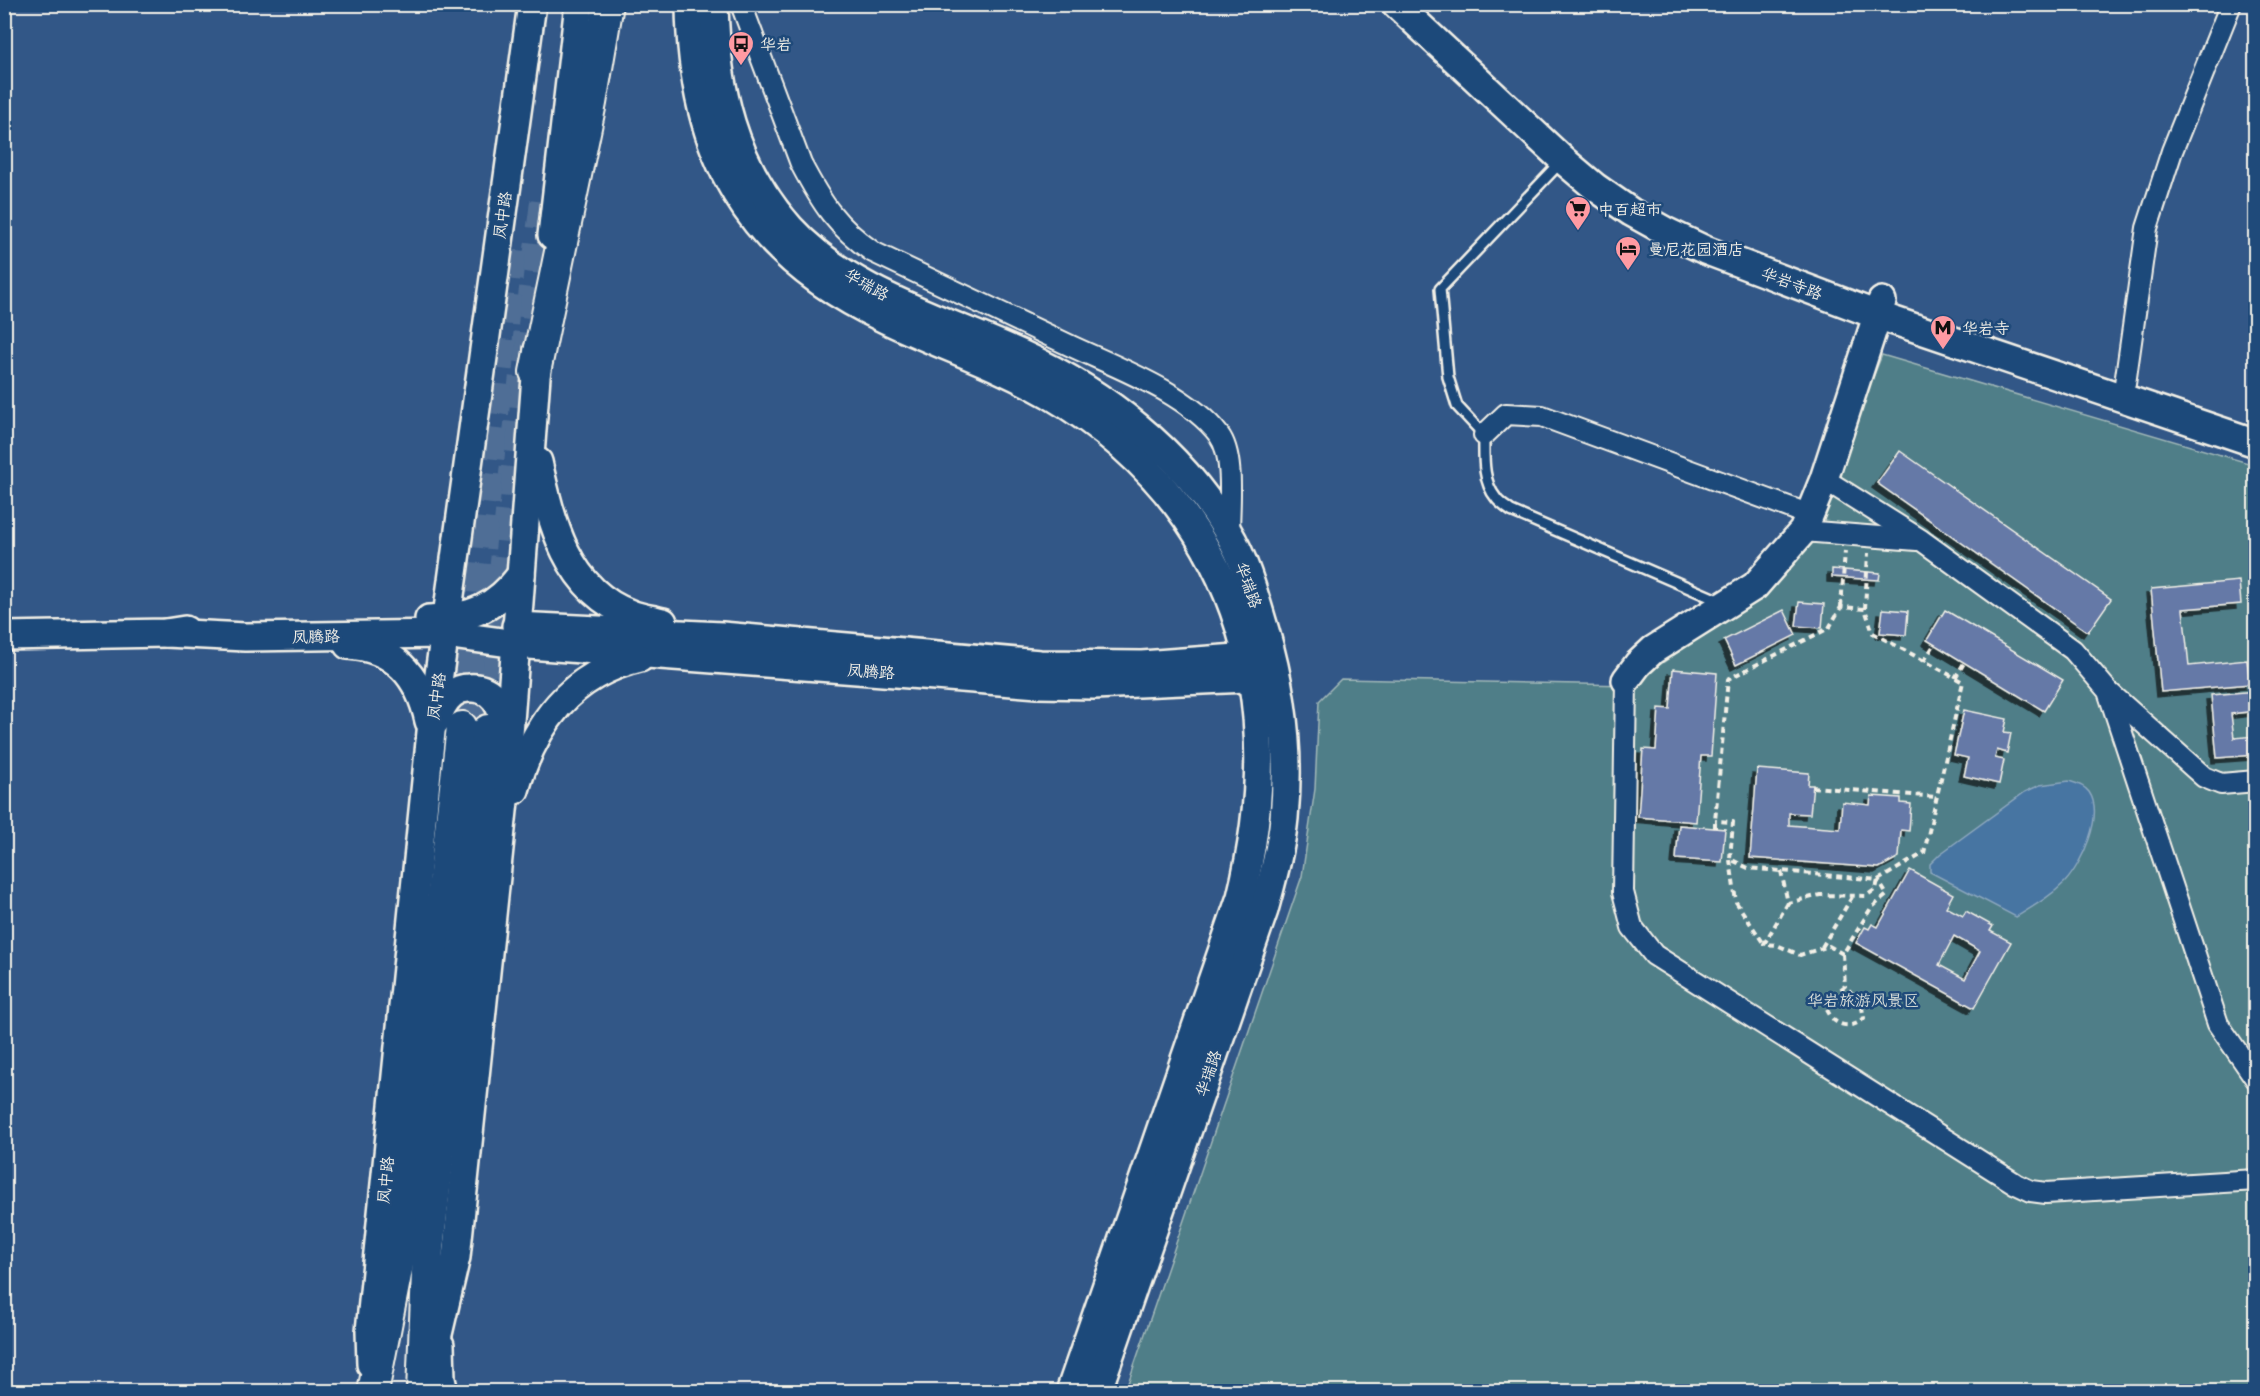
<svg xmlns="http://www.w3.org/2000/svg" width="2260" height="1396" font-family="Pangolin,'LXGW WenKai TC',sans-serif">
<defs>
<filter id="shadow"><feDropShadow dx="-5" dy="5" stdDeviation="0" flood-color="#0009"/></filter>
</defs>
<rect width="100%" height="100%" fill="#325787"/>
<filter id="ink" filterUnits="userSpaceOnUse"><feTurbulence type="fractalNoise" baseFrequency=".0167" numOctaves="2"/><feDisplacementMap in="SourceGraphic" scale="12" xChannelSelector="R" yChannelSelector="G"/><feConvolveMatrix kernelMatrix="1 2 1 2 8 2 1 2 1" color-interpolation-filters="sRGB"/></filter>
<g filter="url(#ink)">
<path fill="#4f7e88" stroke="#a2b8b8" stroke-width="1.5" d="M1882 355 2255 465V1391L1125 1392 1302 876 1315 789 1319 701 1341 679 1630 685 1765 593 1804 549Z"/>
<path fill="#4775a2" stroke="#8ca7be" stroke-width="1.5" d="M2069 781C2076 783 2085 786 2089 792 2105 815 2081 865 2065 882 2050 897 2034 906 2016 917L1930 872V864L1940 854 2025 792 2040 785Z"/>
<g fill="#6579a7" stroke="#f4f1e8" stroke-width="1.5" fill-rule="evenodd" filter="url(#shadow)">
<path d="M1900 451 2111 599 2088 632 1877 483Z"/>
<path d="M1832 569 1880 573 1879 580 1832 577Z"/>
<path d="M2239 581 2241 604 2183 609 2189 666 2247 660 2250 684 2161 692 2151 589Z"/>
<path d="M1799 602 1824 604 1822 628 1796 626Z"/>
<path d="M1883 609 1908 611 1906 635 1880 633Z"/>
<path d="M1784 610 1796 635 1736 665 1724 640Z"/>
<path d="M1945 610 2063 680 2044 711 1927 640Z"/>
<path d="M1673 669 1717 673 1711 756H1701L1696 822 1638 817 1643 749 1656 750 1659 708 1670 709Z"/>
<path d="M2256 691V711L2231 714 2234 738 2256 736V755L2217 758 2211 695Z"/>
<path d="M1964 710 2007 719 2004 732 2011 733 2007 753 1997 750 1995 758 2004 760 1999 784 1964 776 1968 758 1954 755Z"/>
<path d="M1757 769 1809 773 1808 785H1813L1810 814 1789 813V825L1840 829 1842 802 1870 805 1871 796 1901 798V803L1911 804 1909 831 1901 830 1899 857 1879 868 1750 858Z"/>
<path d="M1679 825 1725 829 1722 862 1676 859Z"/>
<path d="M1910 870 1953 894 1946 907 1963 916 1966 911 1993 926 1990 931 2011 942 1974 1008 1856 943 1865 927 1869 929 1872 924 1878 927ZM1954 936 1980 951 1965 979 1939 965Z"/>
</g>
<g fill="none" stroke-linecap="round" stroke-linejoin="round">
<g stroke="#4f6e96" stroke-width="30" stroke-dasharray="30 15" stroke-linecap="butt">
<path d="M489 721 527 345 545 202"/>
<path d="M462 727 512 237"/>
</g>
<defs>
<path id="lane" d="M1561 162 1440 289 1448 377 1457 406 1484 435C1484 456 1482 481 1496 498 1499 503 1506 507 1511 511L1722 602"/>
<g id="street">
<path d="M741 4 801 164C822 204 836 226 873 252 939 283 1005 315 1071 346 1118 368 1187 393 1219 435 1235 456 1229 506 1229 533"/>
<path d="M2125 384 2147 228 2172 151 2231 4"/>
<path d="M1484 435 1506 414 1542 416 1810 515"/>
<path d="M1824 479 1921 540 2073 650 2108 691 2218 1024 2256 1079"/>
<path d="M1803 531 1917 540"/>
<path d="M1626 680 1623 892 1632 927 1654 955 2016 1184 2031 1191 2046 1193 2256 1180"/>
<path d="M2110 693 2204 777 2221 784 2256 781"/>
</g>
<g id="secondary">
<path d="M690 4C691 154 748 255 885 319 939 345 997 364 1049 394 1236 504 1291 693 1241 897L1070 1392"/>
<path d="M714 4C716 88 733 164 790 228 850 294 943 318 1021 354 1104 392 1182 452 1228 532 1246 562 1255 598 1265 631 1283 692 1290 755 1284 818 1281 849 1272 880 1264 910L1097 1392"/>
<path d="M1396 4 1563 160 1595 187 1631 212 1667 232 1705 250 1877 315 2256 443"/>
<path d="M552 235 579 4"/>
<path d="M538 462C551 521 567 591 631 614 641 618 652 619 663 622"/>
<path d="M429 619C471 618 495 609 521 575"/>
<path d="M516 626 722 636 1040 664 1142 665 1264 656"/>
<path d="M166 633 245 637 444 634 516 644 1038 684 1094 685 1269 677"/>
<path d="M4 636 166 633 185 630"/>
<path d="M348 645C395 648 419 676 429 721"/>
<path d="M1626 680 1638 664 1653 650 1755 586 1803 531 1824 479 1882 301"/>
<path d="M435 722C439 712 443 701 452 694 457 690 463 688 469 688 493 686 504 708 504 729"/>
<path d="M515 790C534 724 570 674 640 658"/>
<path d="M440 1345 441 1379 444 1392"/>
<path d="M371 1364 370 1331 431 732 532 4"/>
<path d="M431 1364 456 1257 504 801 538 350"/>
</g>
<g id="primary">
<path d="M535 372 591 103 608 4"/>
<path d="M373 1392 401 1249 462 727"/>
<path d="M422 1392 428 1249 488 730"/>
</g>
</defs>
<use href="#lane" stroke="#f4f1e8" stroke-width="14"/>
<use href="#street" stroke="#f4f1e8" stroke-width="24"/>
<use href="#secondary" stroke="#f4f1e8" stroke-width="32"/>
<use href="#primary" stroke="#f4f1e8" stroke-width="34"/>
<g stroke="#f4f1e8" stroke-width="4" stroke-dasharray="6 4.5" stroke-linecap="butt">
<path d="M1841 607 1845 551"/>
<path d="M2256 607 2253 608 2256 639"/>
<path d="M1865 609 1868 553"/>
<path d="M1924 661 1934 645"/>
<path d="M1955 678 1964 663"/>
<path d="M1812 787 1937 797"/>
<path d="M1715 828V821L1728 679 1829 628 1841 607 1865 609 1873 633 1963 682 1924 853 1878 880 1748 868 1730 859 1733 822 1715 821"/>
<path d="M1730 860 1736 902 1764 944"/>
<path d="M1781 871 1788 903 1820 895 1866 896 1876 889 1878 880"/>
<path d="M1788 903 1764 944 1777 945 1800 955 1829 946 1843 954 1871 908 1887 895 1878 880"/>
<path d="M1822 947 1852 897"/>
<path d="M1843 954 1845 986 1836 993 1826 1008C1828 1012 1832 1019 1835 1021 1844 1028 1857 1026 1864 1018L1861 1003 1845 986"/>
</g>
<use href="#lane" stroke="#1f4a7a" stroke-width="9"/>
<use href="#street" stroke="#1f4a7a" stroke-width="20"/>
<use href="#secondary" stroke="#1f4a7a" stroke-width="27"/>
<use href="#primary" stroke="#1f4a7a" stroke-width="30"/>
</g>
</g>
<defs>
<symbol id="bus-pin" viewBox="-11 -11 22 30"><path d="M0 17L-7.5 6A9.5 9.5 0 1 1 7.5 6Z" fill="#ff9aa2" stroke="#1f4a7a"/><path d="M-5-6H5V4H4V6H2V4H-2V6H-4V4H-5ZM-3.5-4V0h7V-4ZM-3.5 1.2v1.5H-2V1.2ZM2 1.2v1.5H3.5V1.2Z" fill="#111"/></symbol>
<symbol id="supermarket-pin" viewBox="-11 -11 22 30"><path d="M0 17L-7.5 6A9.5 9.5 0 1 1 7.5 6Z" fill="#ff9aa2" stroke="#1f4a7a"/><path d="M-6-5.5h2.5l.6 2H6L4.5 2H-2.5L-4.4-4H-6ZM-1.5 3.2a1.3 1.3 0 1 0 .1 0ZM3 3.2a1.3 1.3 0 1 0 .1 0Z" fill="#111"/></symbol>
<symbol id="hotel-pin" viewBox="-11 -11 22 30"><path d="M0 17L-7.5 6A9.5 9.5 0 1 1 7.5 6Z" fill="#ff9aa2" stroke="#1f4a7a"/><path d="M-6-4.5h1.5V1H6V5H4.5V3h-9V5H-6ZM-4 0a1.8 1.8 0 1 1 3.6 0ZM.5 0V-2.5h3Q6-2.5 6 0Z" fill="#111"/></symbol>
<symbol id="metro-pin" viewBox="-11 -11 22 30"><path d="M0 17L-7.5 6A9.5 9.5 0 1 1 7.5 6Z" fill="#ff9aa2" stroke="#1f4a7a"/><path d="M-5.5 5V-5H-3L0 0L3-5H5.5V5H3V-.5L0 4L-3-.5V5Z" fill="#111"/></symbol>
</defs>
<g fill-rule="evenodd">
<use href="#bus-pin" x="726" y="29" width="30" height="40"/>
<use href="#supermarket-pin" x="1563" y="194" width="30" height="40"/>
<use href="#hotel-pin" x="1613" y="234" width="30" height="40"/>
<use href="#metro-pin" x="1928" y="313" width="30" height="40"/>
</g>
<g text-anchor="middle" stroke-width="5" stroke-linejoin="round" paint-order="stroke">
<g font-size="16" fill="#f4f1e8" stroke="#1f4a7a" text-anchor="start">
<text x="760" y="50">华岩</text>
<text x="1598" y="215">中百超市</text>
<text x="1648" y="255">曼尼花园酒店</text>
<text x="1962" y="334">华岩寺</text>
</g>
<g font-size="16" fill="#f4f1e8" stroke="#1f4a7a">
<text transform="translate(502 215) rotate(-82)" y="6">凤中路</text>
<text transform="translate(1792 283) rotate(21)" y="6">华岩寺路</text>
<text transform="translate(867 284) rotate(30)" y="6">华瑞路</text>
<text transform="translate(1249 585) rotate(70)" y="6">华瑞路</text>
<text transform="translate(316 636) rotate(-1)" y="6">凤腾路</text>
<text transform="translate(871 671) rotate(4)" y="6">凤腾路</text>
<text transform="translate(436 696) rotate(-82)" y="6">凤中路</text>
<text transform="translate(1208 1073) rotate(-71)" y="6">华瑞路</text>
<text transform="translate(385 1180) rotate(-84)" y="6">凤中路</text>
</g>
<g font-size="16" fill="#dbe0da" stroke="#1f4a7a">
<text x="1863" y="1006">华岩旅游风景区</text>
</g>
</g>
<rect width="2260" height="1396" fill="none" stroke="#1f4a7a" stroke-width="24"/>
<rect x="12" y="12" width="2236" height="1372" fill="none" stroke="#f4f1e8" stroke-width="2" filter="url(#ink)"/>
</svg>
